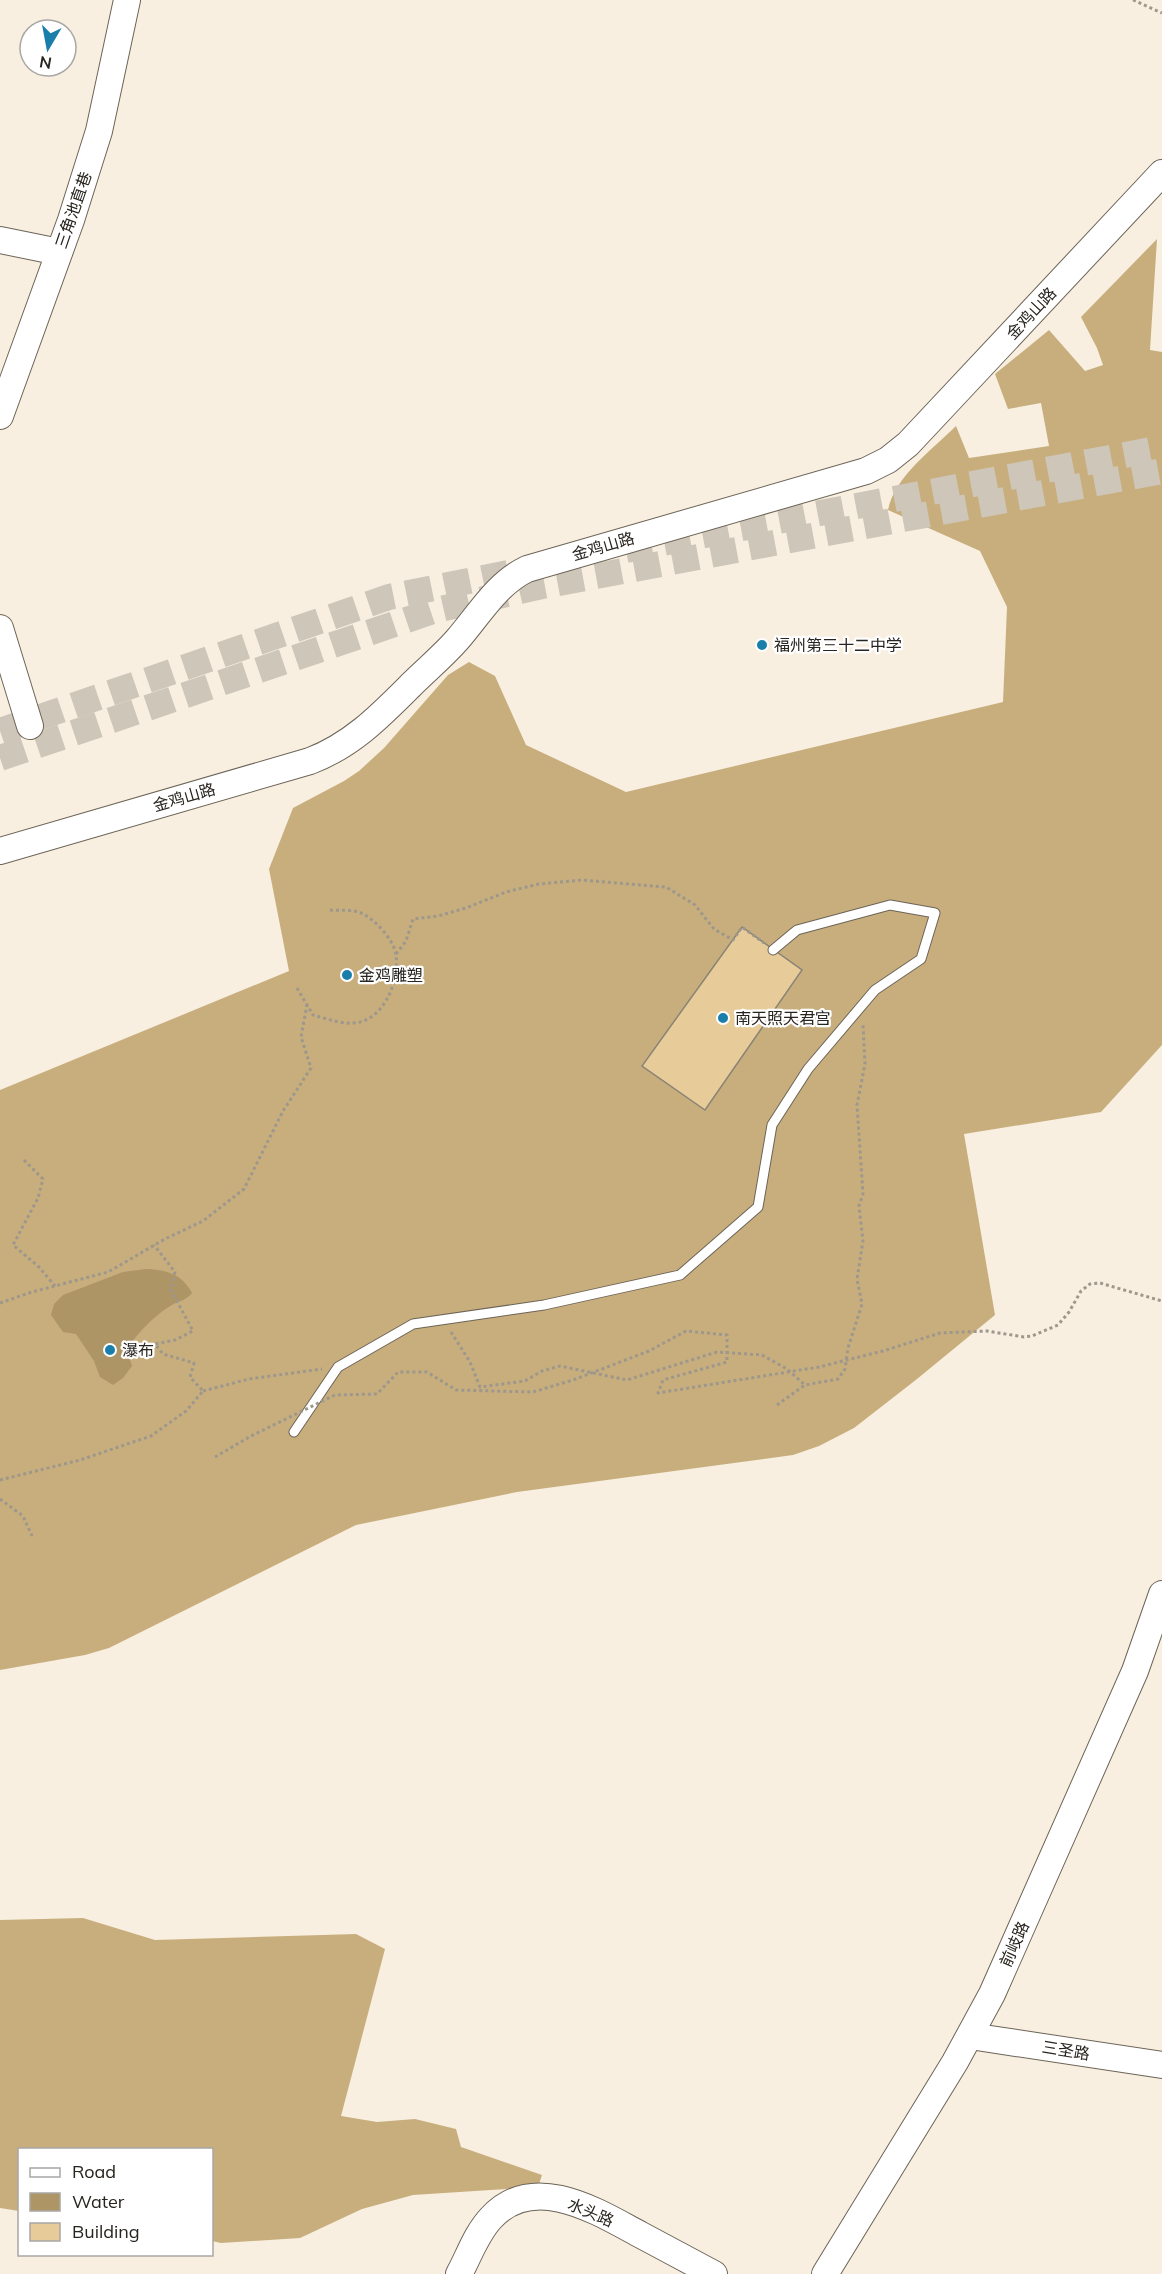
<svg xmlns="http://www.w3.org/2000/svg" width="1162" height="2274" font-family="Mulish,'Noto Sans SC',sans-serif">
<rect width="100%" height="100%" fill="#f8efe0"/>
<g fill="#c8ae7d">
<path d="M1157 239 1150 350 1162 352V1045L1101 1112 964 1134 995 1315 917 1379 854 1428 819 1446 793 1455 517 1492 356 1525 109 1648 85 1655 0 1670V1090L289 971 269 869 293 808 344 781 359 771 384 748 448 675 469 662 495 676 526 745 626 792 1003 702 1007 607 980 551 888 510C895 476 932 450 956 426L969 458 1049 446 1041 403 1008 409 995 374 1049 330 1085 371 1103 365 1097 348 1081 317Z"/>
<path d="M83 1918 155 1940 356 1934 385 1949 341 2116 377 2122 415 2119 456 2129 461 2147 542 2175 538 2187 413 2195 362 2209 300 2238 221 2243 212 2241V2150H20L19 2211 0 2208V1920Z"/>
</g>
<path fill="#ae9566" d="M146 1269C167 1270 182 1274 192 1293 187 1300 179 1301 172 1305 156 1314 136 1334 127 1350L132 1366 123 1378 113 1385 100 1377 94 1361 76 1334 63 1332 51 1315 54 1304 63 1295 123 1272Z"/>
<path fill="#e7cc9a" stroke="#8a8375" stroke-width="1.5" d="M742 927 802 970 705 1110 642 1066Z"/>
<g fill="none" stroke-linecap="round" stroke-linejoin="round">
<g stroke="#cec6b9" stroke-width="26" stroke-dasharray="26 13" stroke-linecap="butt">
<path d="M626 550 1162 448"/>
<path d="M0 731 389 597 528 569"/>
<path d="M0 758 436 610 542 586 1162 471"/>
</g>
<defs>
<path id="lane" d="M294 1432 338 1367 413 1324 544 1305 680 1275 758 1207 772 1125 808 1069 875 990 921 959 935 913 890 905 797 930 773 950"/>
<g id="secondary">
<path d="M0 240 59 252"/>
<path d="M0 416 71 220 99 131 127 0"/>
<path d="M0 628 30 726"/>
<path d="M0 851 310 761C352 745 380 716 411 685 426 670 443 656 457 640 479 615 496 584 527 569L866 471 888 460 908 444 1162 173"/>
<path d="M970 2036 1162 2065"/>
<path d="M459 2274C469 2256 476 2234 491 2218 534 2171 598 2212 641 2235 665 2248 690 2261 714 2274"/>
<path d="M825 2274 955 2062 992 1994 1135 1671 1162 1594"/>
</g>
</defs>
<use href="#lane" stroke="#6c6457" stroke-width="11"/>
<use href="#secondary" stroke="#6c6457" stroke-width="28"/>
<g stroke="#9e978c" stroke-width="3" stroke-dasharray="3 3" stroke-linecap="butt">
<path d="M1133 0 1162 13"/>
<path d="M396 954 406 941 413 919 438 916 466 908 506 892 539 884 582 880 666 887 695 905 714 929 733 940 742 927 764 943"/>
<path d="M297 988 313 1015C328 1019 348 1027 363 1021 387 1013 399 978 396 955 394 940 375 919 361 913 353 909 339 911 329 910"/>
<path d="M24 1160 43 1179 38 1198 13 1245 39 1267 55 1286"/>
<path d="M0 1303 32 1292 108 1272 165 1239 203 1221 244 1189 283 1111 311 1068 301 1037 307 1005"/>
<path d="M451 1332 470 1362 480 1387 525 1381 542 1371 560 1366 627 1380 717 1352 762 1355 787 1369 805 1385"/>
<path d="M203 1391 249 1379 322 1369"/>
<path d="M777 1405 805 1385 838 1379 845 1369 848 1348 862 1304 857 1279 863 1241 859 1206 863 1194 857 1105 865 1064 863 1025"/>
<path d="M0 1480 80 1460 151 1436 186 1411 203 1391 190 1377 194 1363 163 1354 155 1344 175 1340 193 1331 171 1290 175 1272 154 1245"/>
<path d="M0 1499 23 1516 32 1536"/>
</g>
<use href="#lane" stroke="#fff" stroke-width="9"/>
<use href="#secondary" stroke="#fff" stroke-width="26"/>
<path stroke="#9e978c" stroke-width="3" stroke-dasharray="3 3" stroke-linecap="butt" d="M215 1457 251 1436 335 1395 377 1394 398 1372H427L456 1390 533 1392 573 1380 649 1351 686 1331 727 1335V1362L663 1380 658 1393 819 1367 883 1351 940 1333 987 1331 1024 1337 1032 1336 1058 1325 1069 1312 1081 1291 1090 1284 1100 1283 1162 1301"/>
</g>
<g fill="#197faa" stroke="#fff" stroke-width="2">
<circle cx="762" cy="645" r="6"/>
<circle cx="347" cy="975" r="6"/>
<circle cx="723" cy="1018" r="6"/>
<circle cx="110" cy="1350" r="6"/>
</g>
<g text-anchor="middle" stroke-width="4.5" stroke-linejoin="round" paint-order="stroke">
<g font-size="16" fill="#28241f" stroke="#fff">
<text transform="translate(73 210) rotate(-71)" y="6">三角池直巷</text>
<text transform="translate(1031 313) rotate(-47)" y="6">金鸡山路</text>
<text transform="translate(603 546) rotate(-16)" y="6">金鸡山路</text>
<text transform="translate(184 797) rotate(-16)" y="6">金鸡山路</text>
<text transform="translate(1014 1944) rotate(-66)" y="6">前岐路</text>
<text transform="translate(1066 2050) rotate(9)" y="6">三圣路</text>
<text transform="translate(591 2212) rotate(23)" y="6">水头路</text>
</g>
<g font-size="16" fill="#28241f" stroke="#fff" text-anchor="start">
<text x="774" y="651">福州第三十二中学</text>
<text x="359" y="981">金鸡雕塑</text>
<text x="735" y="1024">南天照天君宫</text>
<text x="122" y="1356">瀑布</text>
</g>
</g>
<rect x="18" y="2148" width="195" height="108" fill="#ffffff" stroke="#a9a7a5" stroke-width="1.5"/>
<rect x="30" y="2168" width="30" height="9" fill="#ffffff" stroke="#a9a7a5" stroke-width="1.5"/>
<text x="72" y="2178" font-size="18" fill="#28241f">Road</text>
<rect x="30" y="2193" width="30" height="18" fill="#ae9566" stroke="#a9a7a5" stroke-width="1.5"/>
<text x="72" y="2208" font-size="18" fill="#28241f">Water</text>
<rect x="30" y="2223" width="30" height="18" fill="#e7cc9a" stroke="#a9a7a5" stroke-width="1.5"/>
<text x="72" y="2238" font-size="18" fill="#28241f">Building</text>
<g transform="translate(48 48) rotate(190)"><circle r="28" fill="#ffffff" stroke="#a9a7a5" stroke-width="1.5"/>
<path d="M0-4.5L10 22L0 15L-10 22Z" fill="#197faa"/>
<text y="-9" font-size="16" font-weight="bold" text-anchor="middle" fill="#28241f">N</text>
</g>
</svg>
